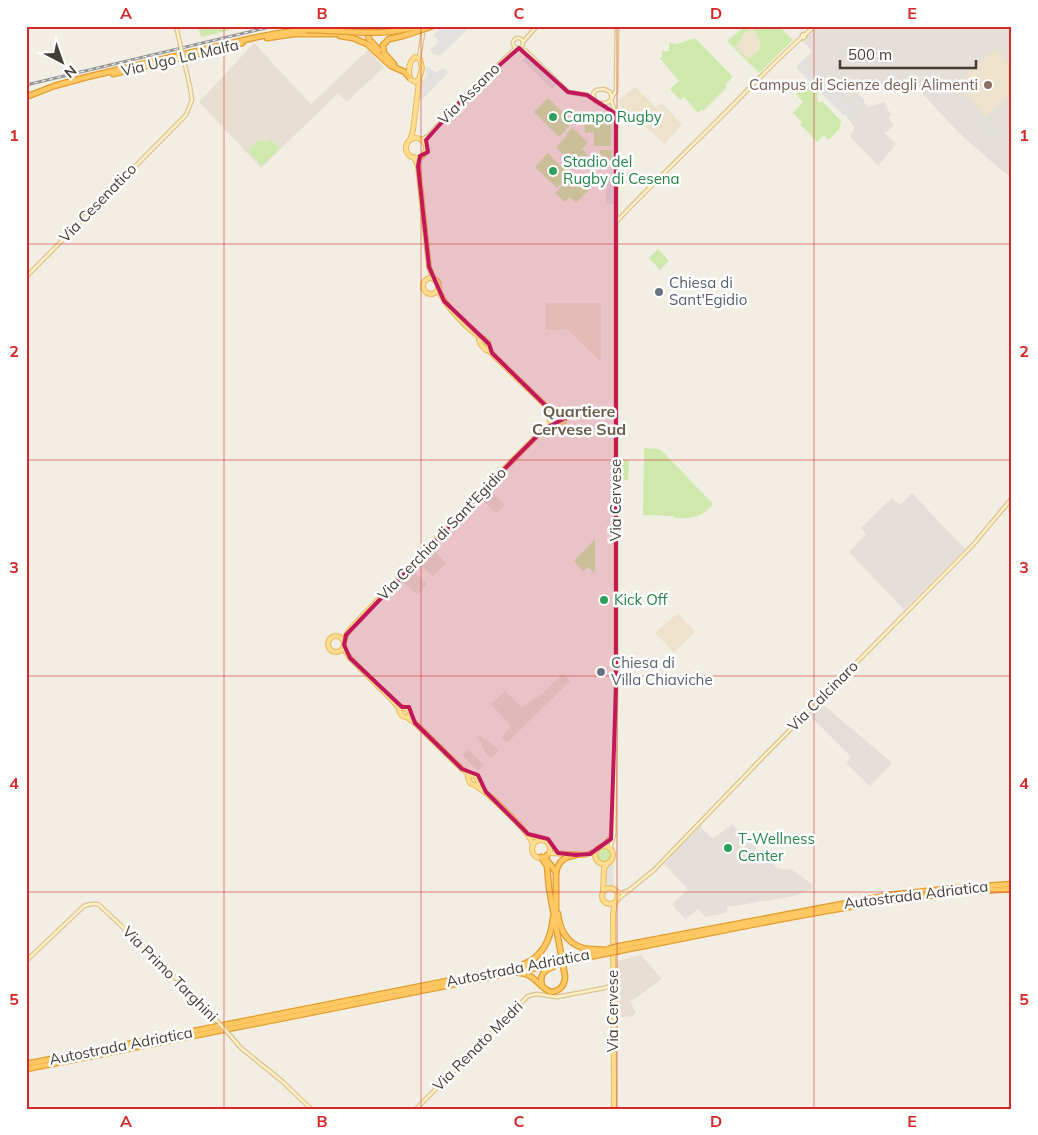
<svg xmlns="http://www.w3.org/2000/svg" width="1038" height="1135" font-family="Mulish,sans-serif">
<rect width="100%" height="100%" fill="#f3eee4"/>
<g fill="#e7e0d2">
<path d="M254 43 311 104 368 50 384 67 347 102 338 93 261 168 199 102Z"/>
<path d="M487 488 505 505 496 514 479 496Z"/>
<path d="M431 548 446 563 433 576 417 562Z"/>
<path d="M411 569 427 584 417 595 401 580Z"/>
<path d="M563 673 570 680 569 682 507 743 502 737 511 726 491 704 505 691 522 708 534 698 535 699 544 692Z"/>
<path d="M480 735 499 750 491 758 483 750 484 749 481 746 482 744 476 738Z"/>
<path d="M468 749 484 765 478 771 462 755Z"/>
<path d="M641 955 662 979 630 1002 636 1012 633 1016 615 1018V964L617 961Z"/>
</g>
<g fill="#e5dfd9">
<path d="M815 26H1012V178L1001 170 958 132 921 92 902 95 900 87 896 89 893 86 890 88 886 87 884 84 877 87 872 81 858 94 868 107 884 102 891 115 888 118 894 125 885 133 896 144 878 166 850 136 854 130V127L847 117 845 114 843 115 797 68V66L812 51 801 40Z"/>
<path d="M912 493 965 549 904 610 849 552 866 534 861 528 877 512 892 498 900 505Z"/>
<path d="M820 702 892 763 870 786 846 763 851 757 808 714Z"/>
<path d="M732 824 760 852 761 858 769 859 777 868 792 870 813 885V889L794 896 735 906 726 905 728 907 726 913 705 917 698 909 687 918V921L673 906V903L688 890 664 864 671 858V855L700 826 713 839Z"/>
</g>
<g fill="#ede3cd">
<path d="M751 27 759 35 760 41 757 51 754 56 748 59 735 47 742 39 741 37Z"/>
<path d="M996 48 1012 66V93L985 117 965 93 969 89 961 80Z"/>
<path d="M635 87 656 107 662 103 682 125 664 144 642 123 639 126 620 106 619 100Z"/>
<path d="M546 303H601V362L567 329 546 330Z"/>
<path d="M678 613 695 632 674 653 655 633Z"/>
</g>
<g fill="#cee9ab" fill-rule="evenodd">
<path d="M198 26H229L230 30 201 37Z"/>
<path d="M745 26H779L793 40 759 73 727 41ZM751 27C762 38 764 51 748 59L735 47 742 39 741 37Z"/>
<path d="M695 38 733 77 725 85 727 87 703 111 702 109 698 113 684 97 680 100 670 89 679 81 659 57H662V51H669V43L677 44Z"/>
<path d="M809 82 819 93 817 95 818 102H823L841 121 840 128 829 140 824 135 817 142 800 124 802 122 793 113 803 102 796 94Z"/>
<path d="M548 98 573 122 559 137 534 112Z"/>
<path d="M612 117 611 146H594V132L585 133 584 118Z"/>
<path d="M573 128 588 143 582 149 588 155 575 167 556 147 567 136 566 134Z"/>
<path d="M270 139 277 146 279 145 280 148 262 166 248 151 258 141 261 140 266 143Z"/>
<path d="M600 150H612L611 161H600L591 170 586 164 595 155 600 160V156H607L600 155Z"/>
<path d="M548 153 570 175 557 188 535 167Z"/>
<path d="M574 174 589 190 576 203 570 197 565 202 555 193Z"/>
<path d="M658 249 669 261 660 270 649 258Z"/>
<path d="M644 448 659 449 664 453 713 504C702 518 690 519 674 518L673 516 643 515Z"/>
<path d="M618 460H629L628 480H618Z"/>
<path d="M595 539V570L594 573 588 567 583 571 574 561Z"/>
<circle cx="604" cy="855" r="7"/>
</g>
<g fill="#e3e1dd">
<path d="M442 26H471L440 56 437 54 435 55 430 50 439 42 433 35Z"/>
<path d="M528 55 557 84 552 89 522 60Z"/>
<path d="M802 61H804L847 104 858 94 864 100V102L851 115 849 114 847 117 845 114 843 115 797 68Z"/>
<path d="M428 66 435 73 443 68 448 73 422 100 419 98 422 81 428 74 425 71Z"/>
<path d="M978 112 998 135 994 138 974 115Z"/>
<rect x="606" y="176" width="8" height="28"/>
<path d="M610 863 613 864 614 888 607 884 606 880H605V869Z"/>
</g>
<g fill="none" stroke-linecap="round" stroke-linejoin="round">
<defs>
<g id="secondary">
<path d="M802 35 804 34 805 36 803 38Z"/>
<path d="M805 35 814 26"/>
<circle cx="518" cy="43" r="5"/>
<path d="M523 42 537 26"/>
<path d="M519 48 526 51 568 92 587 95 593 99"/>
<path d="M419 58 423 33"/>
<path d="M612 98 610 92 604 89 596 90 593 94 595 101 601 104 609 102 616 91 617 26"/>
<path d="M611 100 616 114V687L614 834 611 845V850"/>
<path d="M421 140 428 136 468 93 516 48"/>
<path d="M617 221C654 182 693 145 731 107 754 83 777 60 802 37"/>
<path d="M26 277 186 115 192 100 190 87"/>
<path d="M603 846 612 835"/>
<path d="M616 891 622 893 626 891"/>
<path d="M617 900 654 870 768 752 973 545 1012 498"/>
<path d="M26 961 84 906 91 904H98L159 961 219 1023"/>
<path d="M228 1033 241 1048 283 1082 311 1109"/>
<path d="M416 1109 528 996 537 994 557 997 604 988 610 986 613 982"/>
</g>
<g id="primary">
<path d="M415 57 420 59 422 68 419 79 415 82 410 79C408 71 408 63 415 57Z"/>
<circle cx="416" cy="148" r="10"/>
<path d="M410 140 413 130 419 81"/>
<path d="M414 157 418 166 429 267 434 280"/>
<circle cx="431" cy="286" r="8"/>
<path d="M438 288C443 304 469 332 484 339"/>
<path d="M482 339 488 343 489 349 486 350 481 345 479 340Z"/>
<path d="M488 350 548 408 555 410"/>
<circle cx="557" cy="417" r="8"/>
<circle cx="336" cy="644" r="8"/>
<path d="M344 642 346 635 351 628 496 477 544 429 554 424"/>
<path d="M344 645 345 651 350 658 393 701 399 709"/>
<path d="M402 707 409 711 410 715 408 717C403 718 399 714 399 708Z"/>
<path d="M408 718 415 723 462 769 471 775"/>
<path d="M471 775 476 777 479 783 477 785C472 786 468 782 468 776Z"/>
<path d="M476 786C487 792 531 833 533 845"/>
<circle cx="541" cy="849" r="9"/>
<circle cx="604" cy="855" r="9"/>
<path d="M550 853 585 855 596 851"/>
<circle cx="610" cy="896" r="8"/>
<path d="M603 891 604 868 608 863"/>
<path d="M614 1109 613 913 615 903"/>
</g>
<g id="highway">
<path d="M365 26 369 39 379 50"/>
<path d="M390 26 396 28 407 26"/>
<path d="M370 30H376L379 26"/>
<path d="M340 36 353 38 367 44 391 66 405 72 409 77"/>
<path d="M267 38 294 34H342"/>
<path d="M394 64 384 53 383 45 389 39 403 36"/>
<path d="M113 74 242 43"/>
<path d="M26 97 54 86 87 77 253 38C274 33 295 31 316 28 325 27 336 30 344 26"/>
<path d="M547 855 546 859 556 872"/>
<path d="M558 914C560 933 570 947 589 949 595 950 600 949 606 950"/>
<path d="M556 915V872C559 860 565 857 576 855"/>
<path d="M620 946 890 895 945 889 1012 884"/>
<path d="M619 951C750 926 879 895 1012 889"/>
<path d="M567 957 598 952"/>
<path d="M569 961 609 953"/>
<path d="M524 964C544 956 551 938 553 918"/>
<path d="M520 973C535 974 538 987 551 992 560 991 565 985 565 976L549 888 547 866 541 857"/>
<path d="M542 985C539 976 544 970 553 967"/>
<path d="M26 1064 554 960"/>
<path d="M26 1069 557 964"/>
</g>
</defs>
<use href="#secondary" stroke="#d9c494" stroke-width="5"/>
<use href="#primary" stroke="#e9bc5c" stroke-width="6"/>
<use href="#highway" stroke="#e49d2d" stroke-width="7"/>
<use href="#secondary" stroke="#ffefc2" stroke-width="2.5"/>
<use href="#primary" stroke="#ffdd91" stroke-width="4"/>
<use href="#highway" stroke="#ffc863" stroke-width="4.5"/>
<defs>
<path id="rail" d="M26 85 274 26"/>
</defs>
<use href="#rail" stroke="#959595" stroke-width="3"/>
<use href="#rail" stroke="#fff" stroke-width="1" stroke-dasharray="4" stroke-linecap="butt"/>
<defs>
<g id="secondary-bridge">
<path d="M176 26 190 87"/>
<path d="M219 1023 228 1033"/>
</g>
<g id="highway-bridge">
<path d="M306 30C344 30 381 38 418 26"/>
<path d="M416 30 426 26"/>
<path d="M403 36 433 26"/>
<path d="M608 949 620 946"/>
<path d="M609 953 619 951"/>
<path d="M554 960 567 957"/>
<path d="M557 964 569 961"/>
</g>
</defs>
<use href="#secondary-bridge" stroke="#d9c494" stroke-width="5" stroke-linecap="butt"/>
<use href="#highway-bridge" stroke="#e49d2d" stroke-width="7" stroke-linecap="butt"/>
<use href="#secondary-bridge" stroke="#ffefc2" stroke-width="2.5"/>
<use href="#highway-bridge" stroke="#ffc863" stroke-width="4.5"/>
</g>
<path fill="#c2185b" fill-opacity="0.2" stroke="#c2185b" stroke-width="4" stroke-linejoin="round" d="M519 48 568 92 587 95 616 114V687L611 839 590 854 576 855 558 853 548 839 528 834 486 792 478 775 462 769 415 723 409 707H402L350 658 344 645 346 635 513 460 544 429 571 415 548 408 492 353 489 344 444 301 429 267 418 166 420 156 428 152 426 140 468 93Z"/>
<path fill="none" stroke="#d62828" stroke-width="1" stroke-opacity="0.55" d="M224 26V1109M421 26V1109M617 26V1109M814 26V1109M26 244H1012M26 460H1012M26 676H1012M26 892H1012"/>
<circle fill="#8d6e63" stroke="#fff" stroke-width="2" cx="988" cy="85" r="5"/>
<g fill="#2e9e5b" stroke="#fff" stroke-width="2">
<circle cx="553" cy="117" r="5"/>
<circle cx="553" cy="171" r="5"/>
<circle cx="604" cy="600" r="5"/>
<circle cx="728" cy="848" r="5"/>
</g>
<g fill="#6b7280" stroke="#fff" stroke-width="2">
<circle cx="659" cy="292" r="5"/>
<circle cx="601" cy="672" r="5"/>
</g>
<g text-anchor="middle" stroke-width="5" stroke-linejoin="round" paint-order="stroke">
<g font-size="15" fill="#453e34" stroke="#fff">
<text transform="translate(180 58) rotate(-13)" y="5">Via Ugo La Malfa</text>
<text transform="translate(469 94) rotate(-45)" y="5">Via Assano</text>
<text transform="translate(98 203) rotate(-46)" y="5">Via Cesenatico</text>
<text transform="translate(616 500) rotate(-90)" y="5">Via Cervese</text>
<text transform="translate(442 534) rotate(-46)" y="5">Via Cerchia di Sant'Egidio</text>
<text transform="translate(823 696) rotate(-45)" y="5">Via Calcinaro</text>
<text transform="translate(916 895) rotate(-7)" y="5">Autostrada Adriatica</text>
<text transform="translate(518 968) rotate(-11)" y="5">Autostrada Adriatica</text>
<text transform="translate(170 974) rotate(45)" y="5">Via Primo Targhini</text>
<text transform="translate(613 1011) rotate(-90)" y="5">Via Cervese</text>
<text transform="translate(121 1046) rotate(-11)" y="5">Autostrada Adriatica</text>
<text transform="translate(478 1046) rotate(-45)" y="5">Via Renato Medri</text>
</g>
<g font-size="15" fill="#785e54" stroke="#fff" text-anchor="end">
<text x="978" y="90">Campus di Scienze degli Alimenti</text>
</g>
<g font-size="15" fill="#27864d" stroke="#fff" text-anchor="start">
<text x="563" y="122">Campo Rugby</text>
<text x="563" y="167">Stadio del<tspan x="563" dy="17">Rugby di Cesena</tspan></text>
<text x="614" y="605">Kick Off</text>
<text x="738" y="844">T-Wellness<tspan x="738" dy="17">Center</tspan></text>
</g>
<g font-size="15" fill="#5b616d" stroke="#fff" text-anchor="start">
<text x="669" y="288">Chiesa di<tspan x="669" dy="17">Sant'Egidio</tspan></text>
<text x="611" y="668">Chiesa di<tspan x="611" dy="17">Villa Chiaviche</tspan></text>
</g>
<g font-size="16" font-weight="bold" fill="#695c4a" stroke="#fff">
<text x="579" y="417">Quartiere<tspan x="579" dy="18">Cervese Sud</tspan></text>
</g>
</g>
<rect width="1038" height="1135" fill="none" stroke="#ffffff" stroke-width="55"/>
<g transform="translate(62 62) rotate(139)" stroke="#ffffff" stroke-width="4" paint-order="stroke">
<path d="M0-4L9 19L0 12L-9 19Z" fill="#453e34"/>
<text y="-8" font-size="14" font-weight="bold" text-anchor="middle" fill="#453e34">N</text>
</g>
<path d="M840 60v8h136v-8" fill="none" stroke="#453e34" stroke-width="2.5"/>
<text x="848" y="60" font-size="15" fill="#453e34" stroke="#ffffff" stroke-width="4" paint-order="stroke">500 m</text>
<rect x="28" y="28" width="982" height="1080" fill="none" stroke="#d62828" stroke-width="2"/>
<g font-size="16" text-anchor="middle" font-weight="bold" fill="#d62828">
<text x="126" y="19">A</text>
<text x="322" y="19">B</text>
<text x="519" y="19">C</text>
<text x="716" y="19">D</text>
<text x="912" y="19">E</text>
<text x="14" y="141">1</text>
<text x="1024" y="141">1</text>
<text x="14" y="357">2</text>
<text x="1024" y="357">2</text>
<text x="14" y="573">3</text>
<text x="1024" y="573">3</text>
<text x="14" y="789">4</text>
<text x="1024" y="789">4</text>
<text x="14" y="1005">5</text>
<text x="1024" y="1005">5</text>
<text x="126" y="1127">A</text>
<text x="322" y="1127">B</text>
<text x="519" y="1127">C</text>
<text x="716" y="1127">D</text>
<text x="912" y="1127">E</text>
</g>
</svg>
